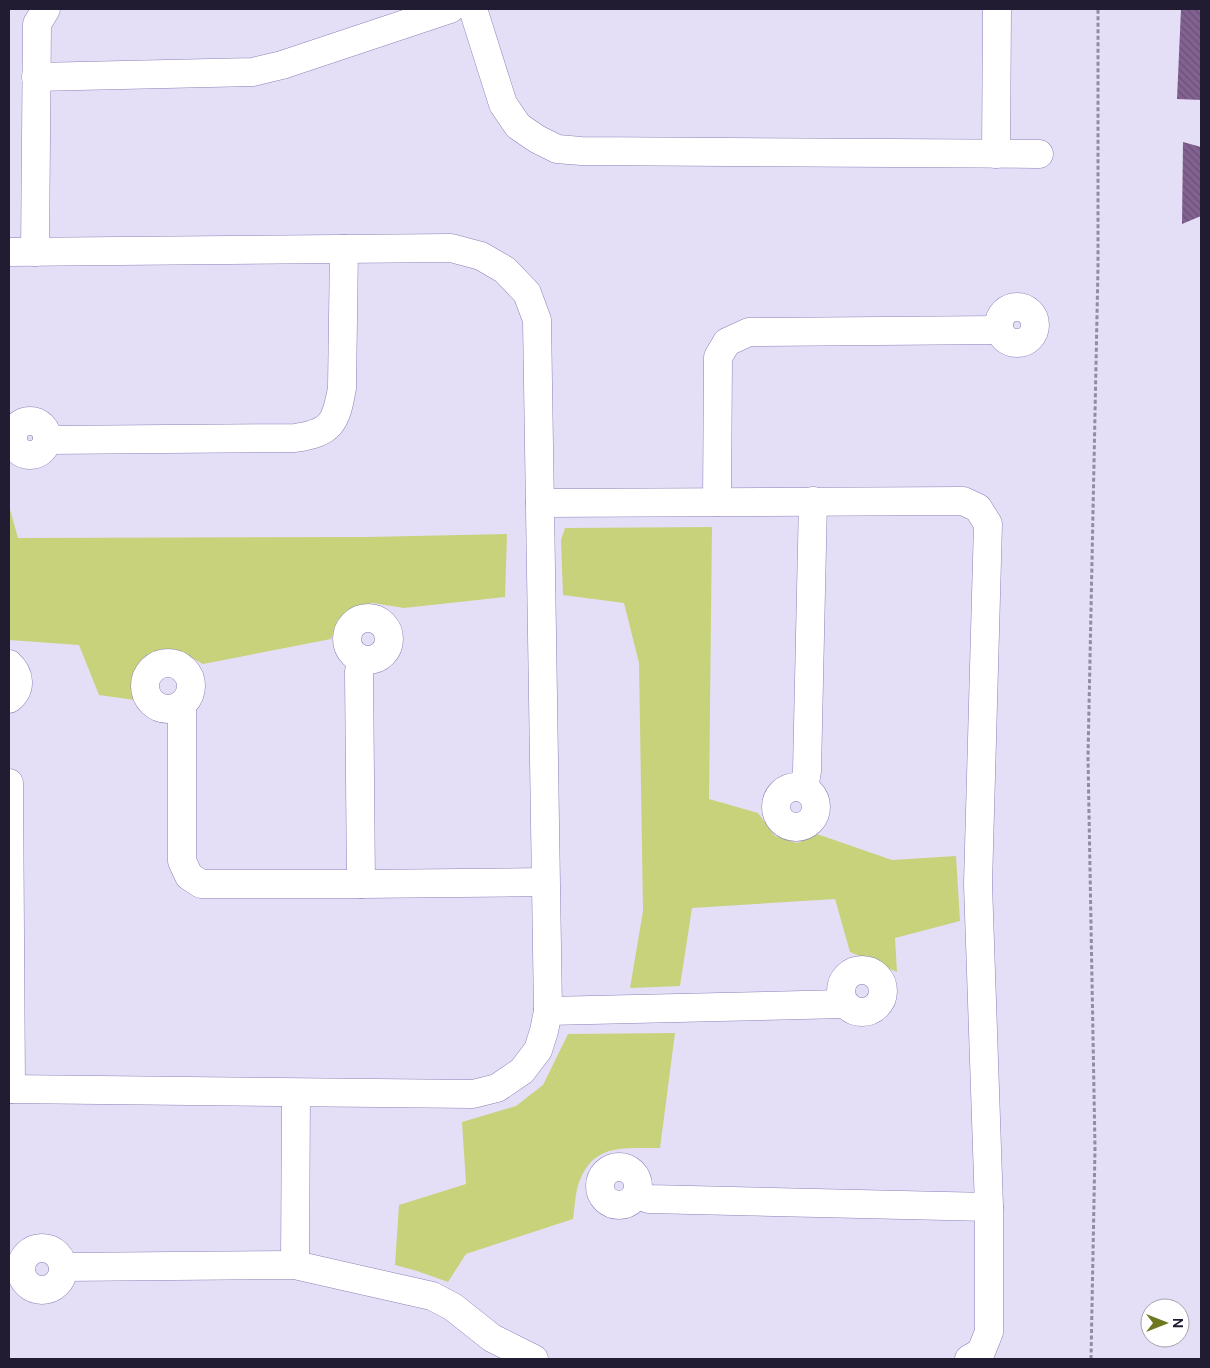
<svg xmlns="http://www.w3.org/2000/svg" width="1210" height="1368" font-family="'DM Sans',sans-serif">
<defs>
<pattern id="building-back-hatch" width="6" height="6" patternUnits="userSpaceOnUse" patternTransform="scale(1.25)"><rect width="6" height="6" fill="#826291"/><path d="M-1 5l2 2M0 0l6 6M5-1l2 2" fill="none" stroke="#6a5077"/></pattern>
</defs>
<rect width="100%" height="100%" fill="#e4dff7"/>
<g fill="#c8d27b">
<path d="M9 506 18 538 367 537 507 534 505 597 404 608 373 603 355 606 340 618 331 639 203 664 179 651H160L144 660 133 681 135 700 99 695 79 645 9 640Z"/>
<path d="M712 527 709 799 758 813 775 836 797 843 817 834 892 860 956 856 960 921 895 938 897 972 850 952 835 899 692 908 680 986 630 988 643 911 639 663 624 603 563 595 561 540 565 528Z"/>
<path d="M675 1033 660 1148C627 1149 595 1142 580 1180 575 1191 575 1207 573 1219L466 1254 448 1282 417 1271 395 1265 399 1205 466 1184 462 1122 516 1106 543 1085 568 1034Z"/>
</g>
<g fill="url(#building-back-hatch)">
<path d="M1181 9H1201V100L1177 99Z"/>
<path d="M1183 142 1201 147V216L1182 224Z"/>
</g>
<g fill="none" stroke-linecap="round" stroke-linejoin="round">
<defs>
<g id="minor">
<path d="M473 9 503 104 518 126 537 139 557 149 581 151 1039 154"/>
<path d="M36 77 253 72 282 65 450 9"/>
<path d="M996 154 997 9"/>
<path d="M9 252 451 248 481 256 505 270 527 293 537 320 548 1011 544 1031 538 1050 522 1071 497 1088 473 1094 9 1089"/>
<path d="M35 252 37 24 46 9"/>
<circle cx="1017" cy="325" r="18"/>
<circle cx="30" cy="438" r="17"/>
<path d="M47 440 295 438C331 433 336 423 342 388L344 249"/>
<path d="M717 502 718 357 727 342 749 332 998 330"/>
<path d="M540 503 963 501 978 508 988 524 978 884 989 1207V1332L981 1352 969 1359"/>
<circle cx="368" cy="639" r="21"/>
<circle cx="168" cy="686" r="23"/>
<path d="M9 664C20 674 22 689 9 699"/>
<path d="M182 705V861L189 876 201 884H361L545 882"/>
<path d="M9 783 11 1089"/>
<circle cx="796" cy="807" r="20"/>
<path d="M804 788 807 771 813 501"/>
<path d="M361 884 359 672 361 660"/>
<circle cx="862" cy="991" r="21"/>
<path d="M548 1011 844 1004"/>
<circle cx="619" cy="1186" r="19"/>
<path d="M637 1194 649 1199 989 1207"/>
<circle cx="42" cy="1269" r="21"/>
<path d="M295 1265 296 1093"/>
<path d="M63 1267 295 1265 432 1296 453 1307 492 1338 534 1359"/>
</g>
</defs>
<use href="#minor" stroke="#8d81b7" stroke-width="29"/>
<path stroke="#918ca3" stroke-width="3" stroke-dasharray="4 2.5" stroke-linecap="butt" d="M1091 1359 1095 1148 1088 757 1098 267V9"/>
<use href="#minor" stroke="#fff" stroke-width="28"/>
</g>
<rect width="1210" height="1368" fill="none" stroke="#211c32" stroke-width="20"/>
<g transform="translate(1165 1323) rotate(90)"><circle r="24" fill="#ffffff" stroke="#a6a4ad"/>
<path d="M0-4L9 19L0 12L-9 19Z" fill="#707721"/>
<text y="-8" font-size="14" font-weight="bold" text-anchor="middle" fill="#211c32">N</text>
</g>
</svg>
